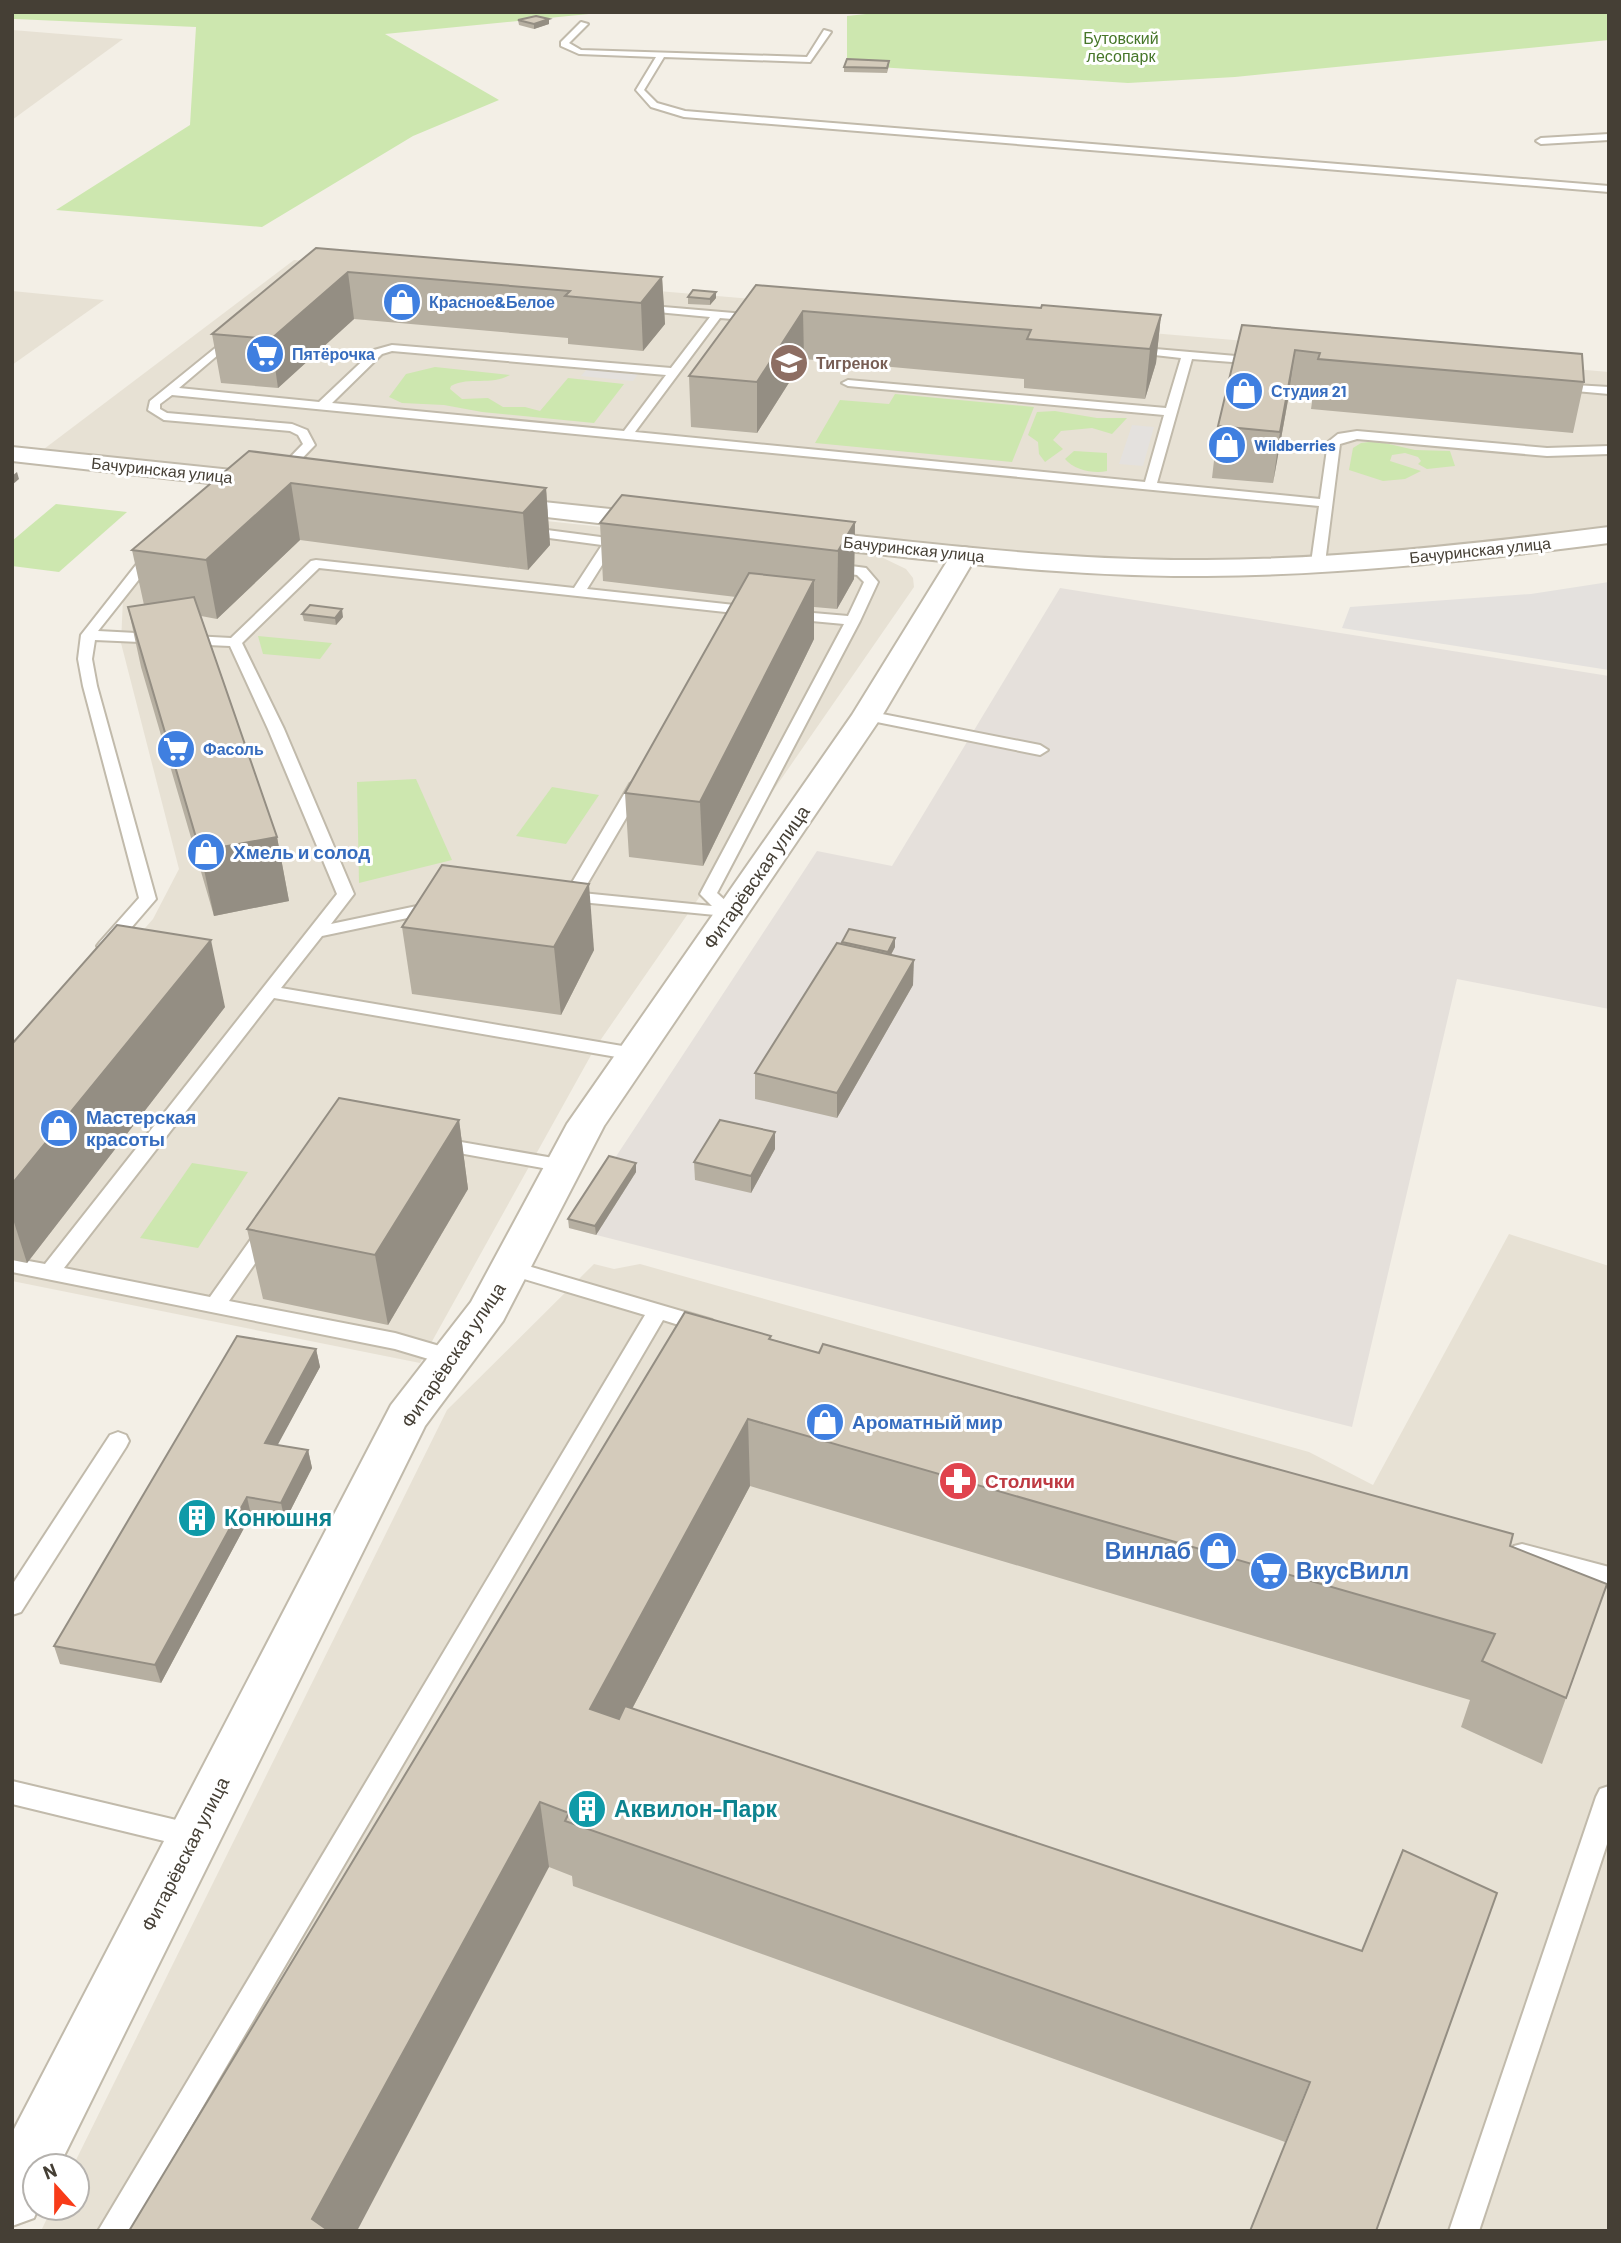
<svg xmlns="http://www.w3.org/2000/svg" width="1621" height="2243" font-family="Barlow,sans-serif">
<rect width="100%" height="100%" fill="#f3efe6"/>
<g fill="#e7e1d4">
<path d="M12 30 123 39 12 120Z"/>
<path d="M294 260 1609 372V528L1460 546 1322 557 1210 561 1057 558 40 452Z"/>
<path d="M12 291 104 300 12 365Z"/>
<path d="M223 487 879 556 906 569 913 578 914 587 595 1048 420 1363 12 1281V1079L153 919 179 869 121 643 123 598Z"/>
<path d="M1509 1234 1609 1266V2231H41L52 2208H77V2166H73L447 1410 594 1264 614 1269 640 1264 1309 1452 1373 1485Z"/>
</g>
<path fill="#e5e0db" d="M1060 588 1609 676V1009L1457 979 1352 1427 569 1228 817 851 892 866Z"/>
<g fill="#cde7af">
<path d="M12 12H609L385 34 499 100 413 136 262 227 56 210 190 125 196 27 15 19H12Z"/>
<path d="M885 12H1609V40L1235 77 1128 83 847 65V16Z"/>
<path d="M435 367 510 375C490 386 470 376 451 386L450 389 462 399 488 398 503 407H525L540 411 568 378 624 384 594 423 482 412 444 405 402 403 389 397 406 374Z"/>
<path d="M895 394 1034 407 1012 462 815 443 840 400 889 404Z"/>
<path d="M1055 411 1097 418H1127L1112 434 1092 428 1061 431 1053 440 1063 449 1045 462 1039 454 1038 442 1028 435 1037 412Z"/>
<path d="M1376 441 1415 450 1450 451 1455 466 1427 469 1418 464 1421 461 1418 457 1405 453 1392 455 1390 461 1421 471 1405 479 1383 481 1349 470 1353 448 1361 443Z"/>
<path d="M1074 451 1107 453V471C1094 474 1074 470 1065 459Z"/>
<path d="M56 504 127 512 59 572 12 566V541Z"/>
<path d="M258 636 332 643 320 659 263 654Z"/>
<path d="M416 779 452 860 359 883 357 782Z"/>
<path d="M552 787 599 795 566 844 516 836Z"/>
<path d="M192 1163 248 1172 198 1248 140 1238Z"/>
</g>
<g fill="#e4e1de">
<path d="M588 368 639 373 633 381 581 376Z"/>
<path d="M1132 425 1154 427 1143 466 1119 464Z"/>
<path d="M1609 582V670L1342 628 1350 607 1531 594Z"/>
</g>
<g fill="none" stroke-linecap="round" stroke-linejoin="round">
<defs>
<g id="service">
<path d="M581 22 588 24 569 43 581 50 807 57 824 30 831 32 810 62 664 57 644 90 657 103 685 111 1609 186V192L684 117 651 107 636 90 656 57 579 54 561 46V42Z"/>
<path d="M1609 134V140L1541 144 1536 141 1541 138Z"/>
<path d="M640 305 757 315 762 318 757 321 720 318 635 432 1145 482 1164 415 848 386 842 383 848 380 1166 408 1181 358 1128 352V348L1132 347 1259 358 1265 361 1259 364 1192 359 1157 483 1320 499 1328 442 1338 434 1357 431 1547 448 1609 446V454L1547 456 1357 439 1340 444 1325 563 1318 567 1311 563 1319 506 172 395 160 404V409L167 413 292 424 307 430 315 445 284 477 280 478 274 474 303 444 298 435 290 431 164 420 148 410 150 401 235 332 239 333V337L179 388 319 402 374 350 392 345 671 368 710 317 636 310 635 308ZM392 351 666 375 624 431 332 403 382 354Z"/>
<path d="M1557 384 1609 387V394L1553 389V385Z"/>
<path d="M524 527 631 541V547L614 546 587 589 753 607 760 611 753 615 319 568 242 643 284 729 354 894 331 924 436 902 445 907 436 912 322 936 281 988 634 1048 643 1054 634 1060 274 998 64 1268 210 1297 261 1225H275L278 1230 229 1301 395 1333 460 1352 463 1358 460 1364 452 1366 395 1349 12 1272V1258L45 1264 337 894 268 729 230 646 95 640 92 659 97 686 156 899 112 950H100L97 946 100 942 139 898 83 686 78 659 81 635 147 551 152 550 159 554 98 631 231 638 311 561 316 560 574 588 602 545 519 534 517 531Z"/>
<path d="M829 563 866 568 878 582 860 621 717 893 739 913 736 917 560 900 558 896 567 891 630 784 638 779 646 784 582 893 712 906 700 894 844 624 790 619 783 615 790 611 848 616 864 582 857 575 824 570V564Z"/>
<path d="M867 711 1040 745 1048 750 1040 755 862 719 859 716 862 713Z"/>
<path d="M438 1138 565 1160 572 1161 575 1166 572 1171 565 1172 431 1148 428 1144 431 1140Z"/>
<path d="M511 1261 712 1320 715 1325 712 1330 704 1333 663 1320 130 2231H98L645 1315 504 1273 501 1268 504 1263Z"/>
<path d="M118 1432 126 1435 129 1441 126 1447 21 1612 12 1615V1585L110 1435Z"/>
<path d="M1522 1544 1609 1567V1587L1514 1560 1510 1553 1514 1546Z"/>
<path d="M12 1781 193 1824 202 1828 206 1836 202 1844 193 1848 12 1804Z"/>
<path d="M1609 1786V1838L1479 2231H1449L1596 1797 1600 1789Z"/>
</g>
<path id="minor" d="M964 547 973 549 977 555 882 716 604 1126 503 1321 425 1426 59 2166H35V2208H38L34 2218 12 2226V2133L391 1405 471 1302 567 1124 852 715 951 555 955 549Z"/>
<g id="tertiary">
<path d="M12 447 271 474 280 477 284 482 280 487 271 490 12 461Z"/>
<path d="M495 497 658 514 667 516 671 522 667 528 658 530 486 510 482 505 486 500Z"/>
<path d="M1609 527V543C1475 560 1341 575 1206 576 1072 577 938 561 804 546L795 544 791 538 795 532 804 530C938 545 1072 561 1206 560 1341 559 1475 544 1609 527Z"/>
</g>
</defs>
<use href="#service" stroke="#c1baab" stroke-width="4"/>
<use href="#minor" stroke="#c1baab" stroke-width="4"/>
<use href="#tertiary" stroke="#c1baab" stroke-width="4"/>
<use href="#service" fill="#fff" fill-rule="evenodd"/>
<use href="#minor" fill="#fff" fill-rule="evenodd"/>
<use href="#tertiary" fill="#fff" fill-rule="evenodd"/>
</g>
<g fill="#b6afa1">
<path d="M549 19V24L534 29 519 25 518 20Z"/>
<path d="M889 61V66L887 73 844 72V67Z"/>
<path d="M316 248 662 277 665 324 643 351 568 344V338L354 319 278 388 221 383 212 334Z"/>
<path d="M756 285 1041 308 1161 315 1156 363 1145 399 1024 388V379L804 359 757 433 691 427 689 376Z"/>
<path d="M688 297 716 298 710 305 688 304Z"/>
<path d="M1242 325 1584 382 1573 433 1311 409 1312 402 1288 400 1273 483 1212 478 1218 426Z"/>
<path d="M249 451 546 488 550 545 528 570 300 540 217 619 201 616 277 837 289 901 214 916 141 667 128 607 144 605 132 550Z"/>
<path d="M855 522 854 579 837 609 814 607V639L703 866 629 857 625 793 736 597 603 581 600 523Z"/>
<path d="M302 614 343 617 336 625 304 621Z"/>
<path d="M402 927 594 950 561 1015 412 994Z"/>
<path d="M842 942 895 947 891 955 913 985 837 1118 755 1099V1073L842 944Z"/>
<path d="M225 1007 27 1263 12 1260V1044Z"/>
<path d="M459 1120 468 1189 388 1325 263 1299 247 1229Z"/>
<path d="M775 1149 751 1193 695 1180 694 1162Z"/>
<path d="M636 1163V1172L596 1235 569 1228 568 1219Z"/>
<path d="M771 1339 1510 1546 1566 1698 1542 1764 1461 1727 1470 1700 750 1486 632 1709 1362 1951 1285 2142 573 1886 572 1876 549 1867 129 2231Z"/>
<path d="M316 1349 320 1367 277 1445 308 1450 312 1468 285 1521 251 1515 161 1683 60 1664 54 1646Z"/>
</g>
<g fill="#948e83">
<path d="M549 19V24L534 29V24Z"/>
<path d="M348 272 354 319 278 388 271 339Z"/>
<path d="M662 277 665 324 643 351 641 303Z"/>
<path d="M716 292V298L710 305V299Z"/>
<path d="M803 311 804 359 757 433V382Z"/>
<path d="M1161 315 1156 363 1145 399 1150 349Z"/>
<path d="M1295 350 1288 400 1273 483 1280 432Z"/>
<path d="M17 472 19 479 12 485V476Z"/>
<path d="M291 483 300 540 217 619 206 560Z"/>
<path d="M546 488 550 545 528 570 523 513Z"/>
<path d="M855 522 854 579 837 609 838 551Z"/>
<path d="M814 580V639L703 866 700 802Z"/>
<path d="M342 609 343 617 336 625 335 618Z"/>
<path d="M277 837 289 901 214 916 200 851Z"/>
<path d="M589 884 594 950 561 1015 554 947Z"/>
<path d="M895 938V947L888 960V952Z"/>
<path d="M211 940 225 1007 27 1263 12 1216V1184Z"/>
<path d="M914 960 913 985 837 1118V1093Z"/>
<path d="M459 1120 468 1189 388 1325 375 1255Z"/>
<path d="M775 1132V1149L751 1193V1176Z"/>
<path d="M636 1163V1172L596 1235 595 1226Z"/>
<path d="M316 1349 320 1367 269 1461 265 1443Z"/>
<path d="M748 1419 750 1486 597 1775 590 1709Z"/>
<path d="M308 1450 312 1468 285 1521 281 1503Z"/>
<path d="M247 1497 251 1515 161 1683 155 1665Z"/>
<path d="M540 1802 549 1867 357 2231H316L312 2219Z"/>
</g>
<g fill="#d4cbbb" stroke="#948e83" stroke-width="2">
<path d="M536 16 549 19 534 24 518 20Z"/>
<path d="M847 59 889 61 887 68 844 67Z"/>
<path d="M316 248 662 277 641 303 565 296 570 291 348 272 271 339 212 334Z"/>
<path d="M756 285 1041 308 1042 305 1161 315 1150 349 1027 339 1031 330 803 311 757 382 689 376Z"/>
<path d="M693 290 716 292 710 299 688 297Z"/>
<path d="M1242 325 1582 354 1584 382 1318 359 1320 353 1295 350 1280 432 1218 426Z"/>
<path d="M249 451 546 488 523 513 291 483 206 560 132 550Z"/>
<path d="M622 495 855 522 838 551 600 523Z"/>
<path d="M749 573 814 580 700 802 625 793Z"/>
<path d="M194 597 277 837 200 851 128 607Z"/>
<path d="M310 605 342 609 335 618 302 614Z"/>
<path d="M442 865 589 884 554 947 402 927Z"/>
<path d="M117 925 211 940 12 1184V1044Z"/>
<path d="M849 929 895 938 888 952 842 942Z"/>
<path d="M837 943 914 960 837 1093 755 1073Z"/>
<path d="M339 1098 459 1120 375 1255 247 1229Z"/>
<path d="M720 1120 775 1132 751 1176 694 1162Z"/>
<path d="M609 1156 636 1163 595 1226 568 1219Z"/>
<path d="M685 1312 771 1336 769 1339 819 1353 823 1344 1513 1534 1510 1546 1607 1584 1566 1698 1482 1661 1495 1634 748 1419 590 1709 619 1719 625 1706 1362 1951 1403 1850 1497 1893 1376 2231H1250L1310 2082 565 1821 569 1813 540 1802 312 2219 329 2231H129Z"/>
<path d="M237 1336 316 1349 265 1443 308 1450 281 1503 247 1497 155 1665 54 1646Z"/>
</g>
<defs>
<symbol id="shop-disc" viewBox="-11 -11 22 22"><circle r="9.5" fill="#3f7fe0" stroke="#fff"/><path d="M-5-2.5h2.3a2.7 3.5 0 0 1 5.4 0H5L5.5 6h-11ZM-1.5-2.5h3a1.5 2.3 0 0 0-3 0Z" fill="#fff"/></symbol>
<symbol id="supermarket-disc" viewBox="-11 -11 22 22"><circle r="9.5" fill="#3f7fe0" stroke="#fff"/><path d="M-6-5.5h2.5l.6 2H6L4.5 2H-2.5L-4.4-4H-6ZM-1.5 3.2a1.3 1.3 0 1 0 .1 0ZM3 3.2a1.3 1.3 0 1 0 .1 0Z" fill="#fff"/></symbol>
<symbol id="school-disc" viewBox="-11 -11 22 22"><circle r="9.5" fill="#8d6e63" stroke="#fff"/><path d="M0-5L7-2L0 1L-7-2ZM-4 1L0 2.5L4 1V4Q0 6-4 4Z" fill="#fff"/></symbol>
<symbol id="pharmacy-disc" viewBox="-11 -11 22 22"><circle r="9.5" fill="#e0444e" stroke="#fff"/><path d="M-2-6h4v4h4v4h-4v4h-4v-4h-4v-4h4Z" fill="#fff"/></symbol>
<symbol id="building-disc" viewBox="-11 -11 22 22"><circle r="9.5" fill="#0f9aa8" stroke="#fff"/><path d="M-4-6H4V6H1V3H-1V6H-4ZM-2.5-4.3h1.7v1.8h-1.7ZM.8-4.3h1.7v1.8H.8ZM-2.5-1h1.7V.8h-1.7ZM.8-1h1.7V.8H.8Z" fill="#fff"/></symbol>
</defs>
<g fill-rule="evenodd">
<use href="#shop-disc" x="380" y="280" width="44" height="44"/>
<use href="#supermarket-disc" x="243" y="332" width="44" height="44"/>
<use href="#school-disc" x="767" y="341" width="44" height="44"/>
<use href="#shop-disc" x="1222" y="369" width="44" height="44"/>
<use href="#shop-disc" x="1205" y="423" width="44" height="44"/>
<use href="#supermarket-disc" x="154" y="727" width="44" height="44"/>
<use href="#shop-disc" x="184" y="830" width="44" height="44"/>
<use href="#shop-disc" x="37" y="1106" width="44" height="44"/>
<use href="#shop-disc" x="803" y="1400" width="44" height="44"/>
<use href="#pharmacy-disc" x="936" y="1459" width="44" height="44"/>
<use href="#building-disc" x="175" y="1496" width="44" height="44"/>
<use href="#shop-disc" x="1196" y="1529" width="44" height="44"/>
<use href="#supermarket-disc" x="1247" y="1549" width="44" height="44"/>
<use href="#building-disc" x="565" y="1787" width="44" height="44"/>
</g>
<g text-anchor="middle" stroke-width="6" stroke-linejoin="round" paint-order="stroke">
<g font-size="16" fill="#467629" stroke="#fff">
<text x="1121" y="44">Бутовский<tspan x="1121" dy="18">лесопарк</tspan></text>
</g>
<g font-size="16" font-weight="bold" fill="#366cbe" stroke="#fff" text-anchor="start">
<text x="429" y="308">Красное&amp;Белое</text>
<text x="292" y="360">Пятёрочка</text>
<text x="1271" y="397">Студия 21</text>
<text x="1254" y="451">Wildberries</text>
<text x="203" y="755">Фасоль</text>
</g>
<g font-size="16" font-weight="bold" fill="#785e54" stroke="#fff" text-anchor="start">
<text x="816" y="369">Тигренок</text>
</g>
<g font-size="16" fill="#453f35" stroke="#fff">
<text transform="translate(162 470) rotate(6)" y="6">Бачуринская улица</text>
<text transform="translate(914 549) rotate(6)" y="6">Бачуринская улица</text>
<text transform="translate(1480 550) rotate(-6)" y="6">Бачуринская улица</text>
</g>
<g font-size="19" font-weight="bold" fill="#366cbe" stroke="#fff" text-anchor="start">
<text x="233" y="859">Хмель и солод</text>
<text x="86" y="1124">Мастерская<tspan x="86" dy="22">красоты</tspan></text>
<text x="852" y="1429">Ароматный мир</text>
</g>
<g font-size="19" fill="#453f35" stroke="#fff">
<text transform="translate(756 877) rotate(-55)" y="7">Фитарёвская улица</text>
<text transform="translate(453 1355) rotate(-56)" y="7">Фитарёвская улица</text>
<text transform="translate(185 1854) rotate(-63)" y="7">Фитарёвская улица</text>
</g>
<g font-size="19" font-weight="bold" fill="#be3a42" stroke="#fff" text-anchor="start">
<text x="985" y="1488">Столички</text>
</g>
<g font-size="23" font-weight="bold" fill="#0d838f" stroke="#fff" text-anchor="start">
<text x="224" y="1526">Конюшня</text>
<text x="614" y="1817">Аквилон-Парк</text>
</g>
<g font-size="23" font-weight="bold" fill="#366cbe" stroke="#fff" text-anchor="end">
<text x="1191" y="1559">Винлаб</text>
<text x="1296" y="1579" text-anchor="start">ВкусВилл</text>
</g>
</g>
<rect width="1621" height="2243" fill="none" stroke="#453f35" stroke-width="28"/>
<g transform="translate(56 2187) rotate(339)"><circle r="33" fill="#ffffff" stroke="#b5b2ae" stroke-width="2"/>
<path d="M0-5L12 26L0 18L-12 26Z" fill="#f83b18"/>
<text y="-10" font-size="19" font-weight="bold" text-anchor="middle" fill="#453f35">N</text>
</g>
</svg>
